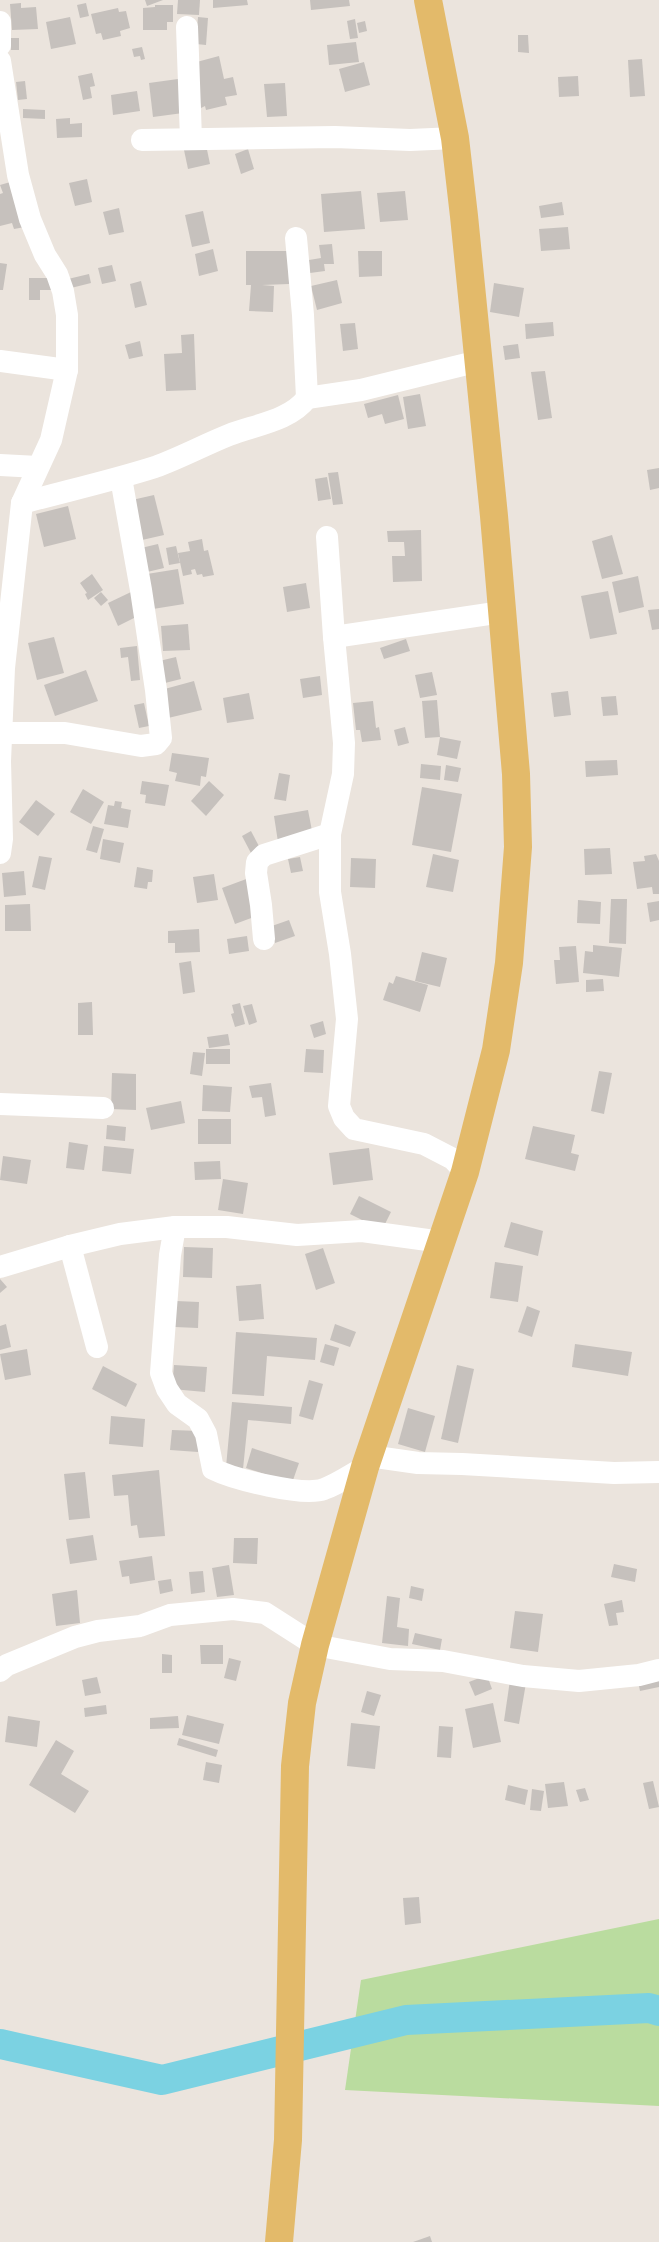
<svg xmlns="http://www.w3.org/2000/svg" width="659" height="2242" font-family="'Space Grotesk',sans-serif">
<rect width="100%" height="100%" fill="#ebe4dd"/>
<path fill="#badc9f" d="M659 1919V2106L345 2090 361 1980Z"/>
<g fill="none" stroke-linecap="round" stroke-linejoin="round">
<path stroke="#7bd2e2" stroke-width="30" d="M0 2044 162 2080 406 2020 649 2008 659 2011"/>
</g>
<g fill="#c6c1bd">
<path d="M145 0H163L147 6Z"/>
<path d="M178 0H200L199 15 177 14Z"/>
<path d="M213 0H247L248 5 213 8Z"/>
<path d="M310 0H349L350 6 311 10Z"/>
<path d="M21 3V8L36 7 38 29 12 30 10 4Z"/>
<path d="M86 3 89 16 80 18 77 5Z"/>
<path d="M155 5H173V22H167V30H143V8L155 7Z"/>
<path d="M118 8 119 12 126 11 130 28 120 31 121 36 103 40 101 33 96 34 91 14Z"/>
<path d="M70 17 76 44 51 49 46 22Z"/>
<path d="M198 17 208 18 206 45 196 44Z"/>
<path d="M355 19 358 38 350 39 347 21Z"/>
<path d="M365 21 367 31 359 33 357 23Z"/>
<path d="M518 35H528L529 53 518 52Z"/>
<rect x="11" y="38" width="8" height="12"/>
<path d="M356 42 359 62 329 65 327 45Z"/>
<path d="M142 47 145 59 141 60 140 56 134 57 132 49Z"/>
<path d="M219 56 224 79 233 77 237 95 225 97 227 105 206 110 205 106 201 108 193 63Z"/>
<path d="M642 59 645 96 630 97 628 60Z"/>
<path d="M364 62 370 85 345 92 339 69Z"/>
<path d="M92 73 95 86 90 87 92 98 83 100 78 76Z"/>
<path d="M578 76 579 96 559 97 558 77Z"/>
<path d="M178 79 183 113 153 117 149 83Z"/>
<path d="M25 81 27 99 18 100 16 82Z"/>
<path d="M285 83 287 116 267 117 264 84Z"/>
<path d="M137 91 140 111 113 115 111 95Z"/>
<path d="M23 109 45 110V119L23 118Z"/>
<path d="M70 118V124L82 123V137L57 138 56 119Z"/>
<path d="M206 145 210 164 188 169 184 150Z"/>
<path d="M248 149 254 169 241 174 235 154Z"/>
<path d="M87 179 92 202 75 206 69 183Z"/>
<path d="M14 181 25 227 14 229 12 223 0 226V194L3 193 0 185Z"/>
<path d="M361 191 365 229 324 232 321 194Z"/>
<path d="M405 191 408 220 380 222 377 193Z"/>
<path d="M562 202 564 215 541 218 539 206Z"/>
<path d="M119 208 124 232 109 235 103 212Z"/>
<path d="M203 211 210 243 192 247 185 215Z"/>
<path d="M568 227 570 249 541 251 539 229Z"/>
<path d="M332 244 334 264H324L325 271 310 273 309 260 321 258 319 245Z"/>
<path d="M213 249 218 271 199 276 195 254Z"/>
<path d="M246 251H288L289 284 262 285 274 286 273 312 249 311 251 285H246Z"/>
<path d="M358 251H382V276L359 277Z"/>
<path d="M0 263 7 264 3 290H0Z"/>
<path d="M112 265 116 281 102 284 98 268Z"/>
<path d="M89 274 91 283 71 288 68 279Z"/>
<path d="M29 278H52V290H40V300H29Z"/>
<path d="M337 280 342 303 317 310 311 286Z"/>
<path d="M141 281 147 305 135 308 130 284Z"/>
<path d="M494 283 524 288 519 317 490 312Z"/>
<path d="M553 322 554 336 526 339 525 324Z"/>
<path d="M355 323 358 349 343 351 340 324Z"/>
<path d="M194 334 196 390 166 391 164 354 182 353 181 335Z"/>
<path d="M140 341 143 356 129 359 125 345Z"/>
<path d="M518 344 520 358 505 360 503 346Z"/>
<path d="M545 371 552 418 538 420 531 372Z"/>
<path d="M420 394 426 426 408 429 403 397Z"/>
<path d="M398 395 404 419 385 424 382 414 368 418 364 404Z"/>
<path d="M659 468V488L650 490 647 470Z"/>
<path d="M338 472 343 504 333 505 328 473Z"/>
<path d="M327 477 331 499 318 501 315 479Z"/>
<path d="M154 495 164 535 142 540 132 500Z"/>
<path d="M68 506 76 539 44 547 36 514Z"/>
<path d="M421 530 422 581 393 582 392 556H405L404 542H388L387 531Z"/>
<path d="M612 535 623 574 602 579 592 541Z"/>
<path d="M202 539 204 551 208 550 214 575 203 577 202 574 197 575 195 569 191 570 192 574 183 576 178 553 190 551 188 542Z"/>
<path d="M158 544 164 568 147 572 141 548Z"/>
<path d="M176 546 180 563 169 565 166 548Z"/>
<path d="M178 569 184 604 153 609 147 574Z"/>
<path d="M92 574 103 590 88 600 85 594 87 593 80 583Z"/>
<path d="M638 576 644 607 619 613 612 582Z"/>
<path d="M306 583 310 608 287 612 283 587Z"/>
<path d="M608 591 617 634 590 639 581 596Z"/>
<path d="M101 592 108 600 101 606 94 598Z"/>
<path d="M131 592 142 614 118 626 108 603Z"/>
<path d="M659 609V629L652 630 648 610Z"/>
<path d="M188 624 190 650 163 651 161 626Z"/>
<path d="M54 637 64 673 37 680 28 643Z"/>
<path d="M406 639 410 651 384 659 380 648Z"/>
<path d="M137 646 140 680 131 681 128 657 121 658 120 648Z"/>
<path d="M176 657 181 679 161 684 155 662Z"/>
<path d="M86 670 98 701 55 716 44 685Z"/>
<path d="M432 672 437 695 420 698 415 675Z"/>
<path d="M320 676 322 695 303 698 300 679Z"/>
<path d="M194 681 202 710 168 718 161 690Z"/>
<path d="M568 691 571 715 554 717 551 693Z"/>
<path d="M249 693 254 719 227 723 223 698Z"/>
<path d="M616 696 618 715 603 716 601 697Z"/>
<path d="M437 700 440 737 425 738 422 701Z"/>
<path d="M373 701 376 728 379 727 381 740 362 742 360 730H356L353 703Z"/>
<path d="M144 703 149 726 139 728 134 705Z"/>
<path d="M405 727 409 743 398 746 394 730Z"/>
<path d="M440 737 461 741 457 759 437 755Z"/>
<path d="M172 753 209 758 206 777 201 776 200 786 175 781 177 773 169 771Z"/>
<path d="M617 760 618 775 586 777 585 761Z"/>
<path d="M421 764 441 766 440 780 420 778Z"/>
<path d="M446 765 461 768 458 782 444 780Z"/>
<path d="M279 773 290 775 286 801 274 799Z"/>
<path d="M142 781 169 785 165 806 145 803 146 795 140 794Z"/>
<path d="M209 781 224 795 206 816 191 801Z"/>
<path d="M422 787 462 794 451 852 412 845Z"/>
<path d="M83 789 104 802 91 824 70 812Z"/>
<path d="M36 800 55 814 38 836 19 822Z"/>
<path d="M115 801 122 802 121 808 131 810 128 828 104 824 108 805 114 806Z"/>
<path d="M308 810 313 836 278 842 274 816Z"/>
<path d="M93 826 104 829 97 853 86 850Z"/>
<path d="M251 831 261 850 252 855 242 836Z"/>
<path d="M103 839 124 843 120 863 100 859Z"/>
<path d="M610 848 612 874 585 875 584 849Z"/>
<path d="M433 854 459 860 453 892 426 887Z"/>
<path d="M656 854 659 861V894H653L652 887 637 889 633 862 645 861 644 856Z"/>
<path d="M39 856 52 858 45 890 32 887Z"/>
<path d="M300 857 303 871 291 873 288 859Z"/>
<path d="M351 858 376 859 375 888 350 887Z"/>
<path d="M137 867 153 870 152 882H148L147 889 134 887Z"/>
<path d="M24 871 26 895 4 897 2 873Z"/>
<path d="M214 874 218 900 197 903 193 877Z"/>
<path d="M249 878 262 914 235 924 222 888Z"/>
<path d="M611 899H627L626 944 609 943Z"/>
<path d="M578 900 601 902 600 924 577 923Z"/>
<path d="M659 901V920L650 922 647 903Z"/>
<path d="M30 904 31 931H5V905Z"/>
<path d="M289 920 295 936 275 943 269 927Z"/>
<path d="M199 929 200 952 175 953V943H168V931Z"/>
<path d="M247 936 249 951 229 954 227 939Z"/>
<path d="M593 945 622 948 619 977 583 973 585 951 593 952Z"/>
<path d="M576 946 579 982 556 984 554 960H560L559 947Z"/>
<path d="M422 952 447 958 440 987 415 981Z"/>
<path d="M191 961 195 992 183 994 179 963Z"/>
<path d="M396 976 428 985 420 1012 383 1000 389 982 393 984Z"/>
<path d="M603 979 604 991 586 992V980Z"/>
<path d="M92 1002 93 1035H78V1003Z"/>
<path d="M240 1003 245 1024 235 1027 231 1014 234 1013 232 1005Z"/>
<path d="M252 1004 257 1022 249 1025 243 1006Z"/>
<path d="M323 1021 326 1034 314 1038 310 1025Z"/>
<path d="M228 1034 230 1045 209 1048 207 1037Z"/>
<rect x="206" y="1049" width="24" height="15"/>
<path d="M306 1049 324 1050 323 1073 304 1072Z"/>
<path d="M193 1052 205 1053 202 1076 190 1074Z"/>
<path d="M599 1071 612 1073 604 1114 591 1111Z"/>
<path d="M112 1073 136 1074V1110L111 1109Z"/>
<path d="M271 1083 276 1115 265 1117 262 1097 252 1098 249 1086Z"/>
<path d="M203 1085 232 1087 230 1112 202 1111Z"/>
<path d="M181 1101 185 1123 151 1130 146 1108Z"/>
<rect x="198" y="1119" width="33" height="25"/>
<path d="M107 1125 126 1127 125 1141 106 1139Z"/>
<path d="M533 1126 575 1135 571 1153 579 1155 575 1171 525 1159Z"/>
<path d="M69 1142 88 1145 84 1170 66 1168Z"/>
<path d="M104 1146 134 1149 131 1174 102 1171Z"/>
<path d="M369 1148 373 1180 333 1185 329 1153Z"/>
<path d="M3 1156 31 1160 27 1184 0 1180Z"/>
<path d="M220 1161 221 1179 195 1180 194 1162Z"/>
<path d="M223 1179 248 1183 243 1214 218 1210Z"/>
<path d="M359 1196 391 1212 382 1230 350 1214Z"/>
<path d="M511 1222 543 1231 538 1256 504 1247Z"/>
<path d="M184 1247 213 1248 212 1278 183 1277Z"/>
<path d="M323 1248 335 1283 316 1290 305 1254Z"/>
<path d="M495 1262 523 1266 518 1302 490 1298Z"/>
<path d="M0 1279 7 1287 0 1293Z"/>
<path d="M261 1284 264 1319 239 1321 236 1286Z"/>
<path d="M176 1301 199 1302 198 1328 175 1327Z"/>
<path d="M527 1306 540 1311 532 1337 518 1332Z"/>
<path d="M6 1324 11 1347 0 1350V1326Z"/>
<path d="M335 1324 356 1332 350 1347 330 1340Z"/>
<path d="M236 1332 317 1338 315 1360 267 1356 264 1396 232 1394Z"/>
<path d="M325 1344 339 1348 334 1366 320 1362Z"/>
<path d="M575 1344 632 1352 628 1376 572 1367Z"/>
<path d="M27 1349 31 1375 5 1380 0 1354Z"/>
<path d="M174 1365 207 1367 205 1392 172 1389Z"/>
<path d="M457 1365 474 1369 458 1443 441 1439Z"/>
<path d="M103 1366 137 1384 126 1407 92 1389Z"/>
<path d="M309 1380 323 1384 313 1420 299 1416Z"/>
<path d="M232 1402 292 1407 291 1424 248 1420 243 1469 226 1467Z"/>
<path d="M408 1408 435 1416 425 1452 398 1444Z"/>
<path d="M111 1416 145 1419 143 1447 109 1444Z"/>
<path d="M172 1430 199 1431 198 1452 170 1450Z"/>
<path d="M252 1448 299 1463 292 1483 246 1468Z"/>
<path d="M159 1470 165 1536 139 1538 137 1525 131 1526 128 1495 114 1496 112 1475Z"/>
<path d="M85 1472 90 1518 69 1520 64 1474Z"/>
<path d="M93 1535 97 1560 70 1564 66 1539Z"/>
<path d="M234 1538H258L257 1564 233 1563Z"/>
<path d="M152 1556 155 1580 130 1584 129 1576 122 1577 119 1561Z"/>
<path d="M614 1564 637 1569 635 1582 611 1577Z"/>
<path d="M229 1565 234 1595 217 1597 212 1568Z"/>
<path d="M203 1571 205 1592 191 1594 189 1572Z"/>
<path d="M171 1579 173 1591 160 1594 158 1581Z"/>
<path d="M411 1586 424 1589 422 1601 409 1598Z"/>
<path d="M77 1590 80 1623 56 1626 52 1594Z"/>
<path d="M387 1596 400 1598 397 1627 409 1629 408 1646 382 1643Z"/>
<path d="M622 1600 624 1612 616 1613 618 1625 609 1626 604 1604Z"/>
<path d="M515 1611 543 1614 538 1652 510 1648Z"/>
<path d="M415 1633 442 1639 440 1650 412 1644Z"/>
<path d="M200 1645H223V1664H201Z"/>
<path d="M162 1654 172 1655V1673H162Z"/>
<path d="M229 1658 241 1661 236 1681 224 1678Z"/>
<path d="M487 1675 492 1689 475 1696 469 1682Z"/>
<path d="M97 1677 101 1693 85 1696 82 1680Z"/>
<path d="M510 1680 526 1683 519 1724 504 1721Z"/>
<path d="M638 1681H659V1687L640 1691Z"/>
<path d="M367 1691 381 1695 374 1716 361 1712Z"/>
<path d="M493 1703 501 1742 473 1748 465 1709Z"/>
<path d="M106 1705 107 1714 85 1717 84 1708Z"/>
<path d="M187 1715 224 1724 219 1744 182 1735Z"/>
<path d="M8 1716 40 1721 37 1747 5 1742Z"/>
<path d="M178 1716 179 1728 150 1729V1718Z"/>
<path d="M351 1723 380 1726 375 1769 347 1766Z"/>
<path d="M439 1726 453 1727 451 1758 437 1757Z"/>
<path d="M179 1738 218 1750 216 1757 177 1745Z"/>
<path d="M56 1740 74 1751 61 1774 89 1791 75 1813 29 1785Z"/>
<path d="M206 1762 222 1765 219 1783 203 1780Z"/>
<path d="M653 1781 659 1807 649 1809 643 1783Z"/>
<path d="M564 1782 568 1806 548 1808 545 1784Z"/>
<path d="M508 1785 528 1790 525 1805 505 1800Z"/>
<path d="M585 1788 589 1800 580 1802 576 1790Z"/>
<path d="M532 1789 544 1791 541 1811 530 1810Z"/>
<path d="M419 1897 421 1923 405 1925 403 1898Z"/>
<path d="M430 2236 432 2242H413Z"/>
</g>
<g fill="none" stroke-linecap="round" stroke-linejoin="round">
<g stroke="#fff" stroke-width="22">
<path d="M0 22V45"/>
<path d="M187 27 191 139"/>
<path d="M0 61 18 175 30 219 45 255 57 274 63 291 67 315V370L51 440 22 503 4 668 0 761 2 839 0 853"/>
<path d="M142 140 335 137 410 140 455 138"/>
<path d="M0 361 67 370"/>
<path d="M307 398 361 390 479 361"/>
<path d="M0 465 38 467"/>
<path d="M22 503C66 491 111 481 155 467 180 458 204 445 229 435 254 425 290 421 307 398L303 315 296 238"/>
<path d="M327 537 334 637"/>
<path d="M1 733H65L141 746 156 744 161 738 156 690 141 590 121 478"/>
<path d="M264 939 261 905 256 873 257 862 264 855 330 834"/>
<path d="M0 1104 103 1108"/>
<path d="M465 1172 453 1159 424 1144 354 1129 344 1118 339 1106 347 1019 340 954 330 892V834L343 774 344 743 334 637 502 612"/>
<path d="M175 1227 170 1255 161 1373 167 1389 177 1404 198 1419 206 1434 213 1469C233 1479 304 1497 324 1489 338 1484 352 1474 365 1467"/>
<path d="M70 1246 97 1347"/>
<path d="M0 1267 70 1246 120 1234 175 1227H227L297 1235 362 1231 442 1242"/>
<path d="M369 1456 418 1463 462 1464 614 1473 659 1472"/>
<path d="M0 1671 7 1665 75 1637 98 1631 140 1626 170 1615 233 1609 265 1613 315 1645 390 1659 443 1661 523 1676 579 1681 639 1675 659 1670"/>
</g>
<path stroke="#e3ba6a" stroke-width="28" d="M279 2242 288 2140 295 1766 302 1703 315 1645 365 1467 465 1172 496 1050 509 963 518 847 516 774 494 516 464 216 455 138 428 0"/>
</g>
</svg>
